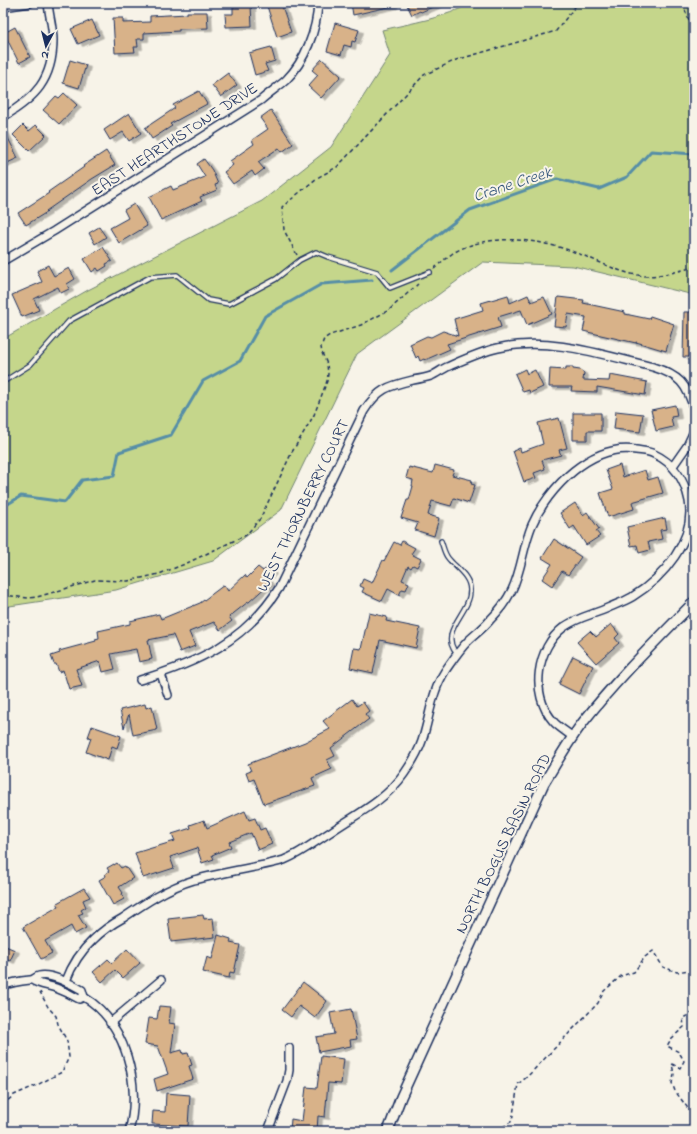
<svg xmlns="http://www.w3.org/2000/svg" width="697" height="1134" font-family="'Indie Flower',sans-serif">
<defs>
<filter id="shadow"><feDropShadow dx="4.5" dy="2.5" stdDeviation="0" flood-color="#0004"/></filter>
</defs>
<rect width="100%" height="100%" fill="#f7f3e8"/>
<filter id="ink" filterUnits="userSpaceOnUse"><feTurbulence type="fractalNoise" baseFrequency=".025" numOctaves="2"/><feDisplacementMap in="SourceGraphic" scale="8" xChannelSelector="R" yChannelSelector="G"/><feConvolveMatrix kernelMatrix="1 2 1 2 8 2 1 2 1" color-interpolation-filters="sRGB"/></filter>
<g filter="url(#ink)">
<path fill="#c5d68b" stroke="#708274" d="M471 3H694V295L573 266 483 262 357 354 281 510 213 561 116 590 3 607V339L88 290 262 201 331 147 390 55 382 30C411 23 446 18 471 3Z"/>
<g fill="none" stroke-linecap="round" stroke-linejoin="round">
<g stroke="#568ea7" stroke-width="3">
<path d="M392 270 470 210 557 179 599 189 627 177 651 151 694 154"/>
<path d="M3 507 21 496 65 502 82 480 114 476 119 452 171 435 203 381 240 361 265 316 322 284 372 280"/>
</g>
</g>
<g fill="#d8b289" stroke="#1b2f5e" filter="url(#shadow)">
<path d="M266 3H281L291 32 277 37Z"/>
<path d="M351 3H393V6L353 15Z"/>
<path d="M406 3H442L421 12 420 11 412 15Z"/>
<path d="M251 6 252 26 226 27 225 14H233V7Z"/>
<path d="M187 12H207L208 28 179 29V31L144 33V39H137L138 47H134L135 52 115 53 113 18H123V23L150 22V16L187 14Z"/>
<path d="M92 20 99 35 78 44 71 29Z"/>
<path d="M335 23 359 30 355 42 352 41 351 47 344 45 341 55 327 51Z"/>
<path d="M15 27 30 57 19 63 4 33Z"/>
<path d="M271 47 275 61 265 64 268 71 255 75 249 53Z"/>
<path d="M322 59 341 76 321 98 308 86 318 75 312 70Z"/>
<path d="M70 60 86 65 79 88 63 83Z"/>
<path d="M228 73 237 85 221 97 212 85Z"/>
<path d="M199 91 207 104 170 124 172 126 152 139 145 128 175 108 173 105Z"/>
<path d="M64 93 77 105 59 124 43 110 56 96 59 98Z"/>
<path d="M271 110 293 144 282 152 279 148 258 162 264 169 255 176 252 171 233 184 224 172 233 165 230 161 254 144 252 140 268 129 260 118Z"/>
<path d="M129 113 141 133 129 141 123 132 110 140 104 130Z"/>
<path d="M23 125 29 131 36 125 46 135 29 151 13 135Z"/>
<path d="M3 128 18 158 3 165Z"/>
<path d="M106 151 115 165 92 179 46 211 47 212 26 225 18 213 49 193 48 192 84 167 83 166Z"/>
<path d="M204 159 212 170 218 184 215 185 217 190 200 197 202 201 161 220 149 197 171 186 173 190 205 177 197 164Z"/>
<path d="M134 204 147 226 119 243 110 228 128 218 124 210Z"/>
<path d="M99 227 106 237 95 244 89 233Z"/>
<path d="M103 247 112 261 106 264 107 266 99 271 97 268 92 272 84 259Z"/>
<path d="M48 265 54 276 69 268 75 279 67 284 69 289 61 293 58 287 34 299 39 310 22 317 12 295 42 282 37 271Z"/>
<path d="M508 295 510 303 528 295 531 302 544 297 552 314 527 325 521 310 498 317 501 327 447 344 450 349 425 360 424 359 420 361 418 356 416 358 410 344 427 336 431 337 443 331 458 336 454 319 483 310 481 303Z"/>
<path d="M558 297 584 300 583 303 625 312V314L649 319 650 316 674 324 666 351 636 342V343L583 331 586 317 568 314 566 327 554 326Z"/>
<path d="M684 312H694V357H683Z"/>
<path d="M566 367H573V369L580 370 584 373 583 380 609 381 610 375 647 382 645 395 597 387V392L571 391 572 387H549L550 369 566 370Z"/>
<path d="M525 369 527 374 535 370 543 387 530 393 529 390 523 392 515 374Z"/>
<path d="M675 405 677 416 671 417 673 427 656 431 651 410Z"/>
<path d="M616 411 643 414 640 432 614 429Z"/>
<path d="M573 413H601V431H587V440H573Z"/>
<path d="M559 418 567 448 559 450 561 455 542 460 545 469 534 473 536 478 524 482 513 451 520 448 521 452 543 444 538 423Z"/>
<path d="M435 465 454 470 452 475 472 480 471 484 475 485 469 503 454 498 451 506 432 501 428 515 439 518 434 536 415 530 418 523 401 518 407 500H409L413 486H412L413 480 406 478 409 467 433 473Z"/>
<path d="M620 465 623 477 645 470 648 480 658 477 663 493 632 502 634 509 608 517 600 493 613 489 606 470Z"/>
<path d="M575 503 583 515 587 512 599 529 596 531 600 536 586 545 574 526 570 529 560 513Z"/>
<path d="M665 518 667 529 660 530 662 539 648 542 650 550 639 553 637 545 631 546 627 527Z"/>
<path d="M554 539 581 557 568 575 562 571 552 586 542 579 552 564 542 558Z"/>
<path d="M402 541 415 548 411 554 421 559 417 567 413 565 411 568 408 566 402 580 409 583 406 590 402 589 399 595 388 589 382 601 362 592 364 588 360 586 363 579 372 583 383 560 384 561 394 542 400 545Z"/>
<path d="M258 567 263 571 268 567 272 572 266 578 270 583 249 602H248L229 617 232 621 220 630 214 622 189 632 195 646 180 652 173 635 148 640 152 659 139 662 136 649 111 654 115 669 103 672 100 661 76 669 82 686 69 689 63 670 59 672 56 664H54L51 656 60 653 59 651 96 641 95 639 99 638 98 631 130 624V621L159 614 161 619 200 603 224 585 228 591 245 575 247 578Z"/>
<path d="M369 613 387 617 386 621 420 628 416 648 380 640 373 673 350 668 354 648 361 649Z"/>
<path d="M611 624 619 634 615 638 619 643 596 663 577 642 590 631 596 637Z"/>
<path d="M573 656 593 666 579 694 559 684Z"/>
<path d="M352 699 357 706 363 702 369 711 365 714 369 719 331 748 335 756 327 760 332 769 312 778 315 786 264 804 254 779 249 781 246 773 251 771 248 764 305 742 330 729 323 721Z"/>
<path d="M145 704 146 708 152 706 157 730 133 735 129 714 124 728 120 710Z"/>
<path d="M92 726 121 736 117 748 112 746 108 760 86 752 91 738 88 737Z"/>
<path d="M245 811 249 820 255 818 260 830 265 828 272 844 258 850 251 833 229 842 231 847 212 855 214 859 202 863 197 848 170 857 174 868 143 878 135 853 175 841 172 834 191 828 190 825 204 820 207 828Z"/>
<path d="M117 863 121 868 125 866 133 878 119 887 123 893 122 894 124 899 113 905 99 880 106 876 105 874 109 871 107 868 114 864V865Z"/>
<path d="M84 888 90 897 83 900 86 907 81 910 83 913 78 915 86 928 75 934 71 926 45 941 52 953 41 959 23 927 59 906 57 903Z"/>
<path d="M203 915 204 919 213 918 215 937 171 942 168 919Z"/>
<path d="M218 935 231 939 230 943 240 945 234 973 230 972 229 978 203 972 207 957 212 959Z"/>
<path d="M3 945 15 950 10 961 3 958Z"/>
<path d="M127 949 140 963 123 978 115 970 102 982 93 972 108 959 112 963Z"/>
<path d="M303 982 327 1001 315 1018 299 1006 291 1017 282 1010Z"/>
<path d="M159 1006 171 1007 169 1023 175 1024 171 1053 182 1050 183 1054 188 1053 192 1065 189 1066 193 1079 157 1091 154 1079 168 1074 158 1046 145 1044 149 1018 157 1019Z"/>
<path d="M351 1009 357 1039 350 1040 351 1046 319 1052 316 1037 334 1034 330 1013Z"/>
<path d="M321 1056 344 1059 341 1084 328 1083 325 1117 318 1116 317 1131H290L291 1119 302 1121 306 1087 317 1088Z"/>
<path d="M166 1093 190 1095 188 1126 152 1124 153 1111 165 1112Z"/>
</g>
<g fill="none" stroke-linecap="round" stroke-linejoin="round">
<defs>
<g id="service">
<path d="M3 382 30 365 69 321 150 277 177 275 208 300 229 304 276 279 300 260 316 252 328 257 377 272 390 288 430 272"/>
<path d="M441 541C443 546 444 553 448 558 456 568 470 576 470 590 471 613 437 631 457 654"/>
</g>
<g id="minor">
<path d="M3 7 30 3"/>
<path d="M3 117C35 98 53 80 53 40 53 28 49 15 48 3"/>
<path d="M3 261 54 231 261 100C269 93 278 87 286 80 305 61 317 30 318 3"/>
<path d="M673 466 687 446 694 431"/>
<path d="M161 674 168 695"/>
<path d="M140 680C197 663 246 641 279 588L364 411C378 389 388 386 413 380 419 379 425 378 431 376 436 374 441 370 447 367 463 360 480 352 498 348 549 336 603 355 653 367 679 375 687 384 694 410"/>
<path d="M66 981C72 965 81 951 93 940 102 931 112 924 123 918 145 903 167 888 194 880 214 875 234 871 254 867 264 865 275 863 284 860 302 853 316 841 332 831 357 814 386 800 404 774 411 764 418 753 422 741 430 717 431 693 445 671 452 661 459 650 468 641 475 634 484 628 490 620 498 612 507 600 512 590 522 569 523 546 532 525 548 488 592 443 636 450 642 451 649 451 654 454 674 463 685 481 689 501 696 540 663 578 632 597 625 601 617 604 610 607 593 615 580 616 564 627 536 648 530 694 553 721 558 727 567 732 573 737"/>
<path d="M3 986C12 982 20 981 30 980 34 980 35 977 39 976 50 973 72 984 82 990L84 997 79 999C72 995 64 991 56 988 47 985 40 985 32 980"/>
<path d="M84 997C126 1022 142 1086 129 1131"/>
<path d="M110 1023 161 980"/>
<path d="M268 1131 287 1081 289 1070V1048"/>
</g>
<path id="tertiary" d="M388 1131 401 1097 544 783C557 762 569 740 584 721 617 679 656 641 694 602"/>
</defs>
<use href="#service" stroke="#1b2f5e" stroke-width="6"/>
<use href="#minor" stroke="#1b2f5e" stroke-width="10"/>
<use href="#tertiary" stroke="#1b2f5e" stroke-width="12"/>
<g stroke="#1b2f5e" stroke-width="1.5" stroke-dasharray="4 3" stroke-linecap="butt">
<path d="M683 3 687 16 694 28"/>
<path d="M297 255 284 230 282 207 317 178 337 167 424 75 456 60 556 31 578 3"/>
<path d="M434 269C440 263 446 258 453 253 489 232 540 239 577 253 599 261 622 275 646 276 661 276 680 271 694 267"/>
<path d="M3 595 28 598 37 597 95 580 128 581 159 574 185 564 246 535 260 519 292 452 314 415 321 397 327 381 328 374 327 364 322 353 321 347 324 339 330 335 361 325 389 310 418 284"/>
<path d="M694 1012 683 1018 684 1027 671 1039 667 1046 679 1052 684 1061 680 1068 672 1064 674 1074 672 1083 675 1091 690 1111V1117L694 1120"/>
<path d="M3 1105 14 1095 37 1085 62 1072 69 1057 67 1041 58 1024 56 1016 48 1007 40 992"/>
<path d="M482 1131 483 1130 503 1127 512 1121 518 1084 527 1077 598 1003 604 991 621 976 634 972 645 957 653 951 663 967 677 972 694 969"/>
</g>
<use href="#service" stroke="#f7f3e8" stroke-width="3.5"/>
<use href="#minor" stroke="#f7f3e8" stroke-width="7"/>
<use href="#tertiary" stroke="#f7f3e8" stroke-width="9"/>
</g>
</g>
<g text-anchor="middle" stroke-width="4" stroke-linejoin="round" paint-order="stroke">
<g font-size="16" fill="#1b2f5e" stroke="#f7f3e8">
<text transform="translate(174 138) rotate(-33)" y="6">EAST HEARTHSTONE DRIVE</text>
<text transform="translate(302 505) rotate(-64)" y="6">WEST THORNBERRY COURT</text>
<text transform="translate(502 843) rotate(-64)" y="6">NORTH BOGUS BASIN ROAD</text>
</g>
<g font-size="17" font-style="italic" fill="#34567c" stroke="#f7f3e8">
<text transform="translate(512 183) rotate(-18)" y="6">Crane Creek</text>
</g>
</g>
<rect width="697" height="1134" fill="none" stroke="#f7f3e8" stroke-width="16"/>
<rect x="8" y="8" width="681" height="1118" fill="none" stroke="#1b2f5e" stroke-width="1.5" filter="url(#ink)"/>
<g transform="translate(46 46) rotate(187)" stroke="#f7f3e8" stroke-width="3" paint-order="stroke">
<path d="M0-3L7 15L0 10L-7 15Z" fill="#1b2f5e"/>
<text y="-6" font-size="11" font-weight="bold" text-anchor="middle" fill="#1b2f5e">N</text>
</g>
</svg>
